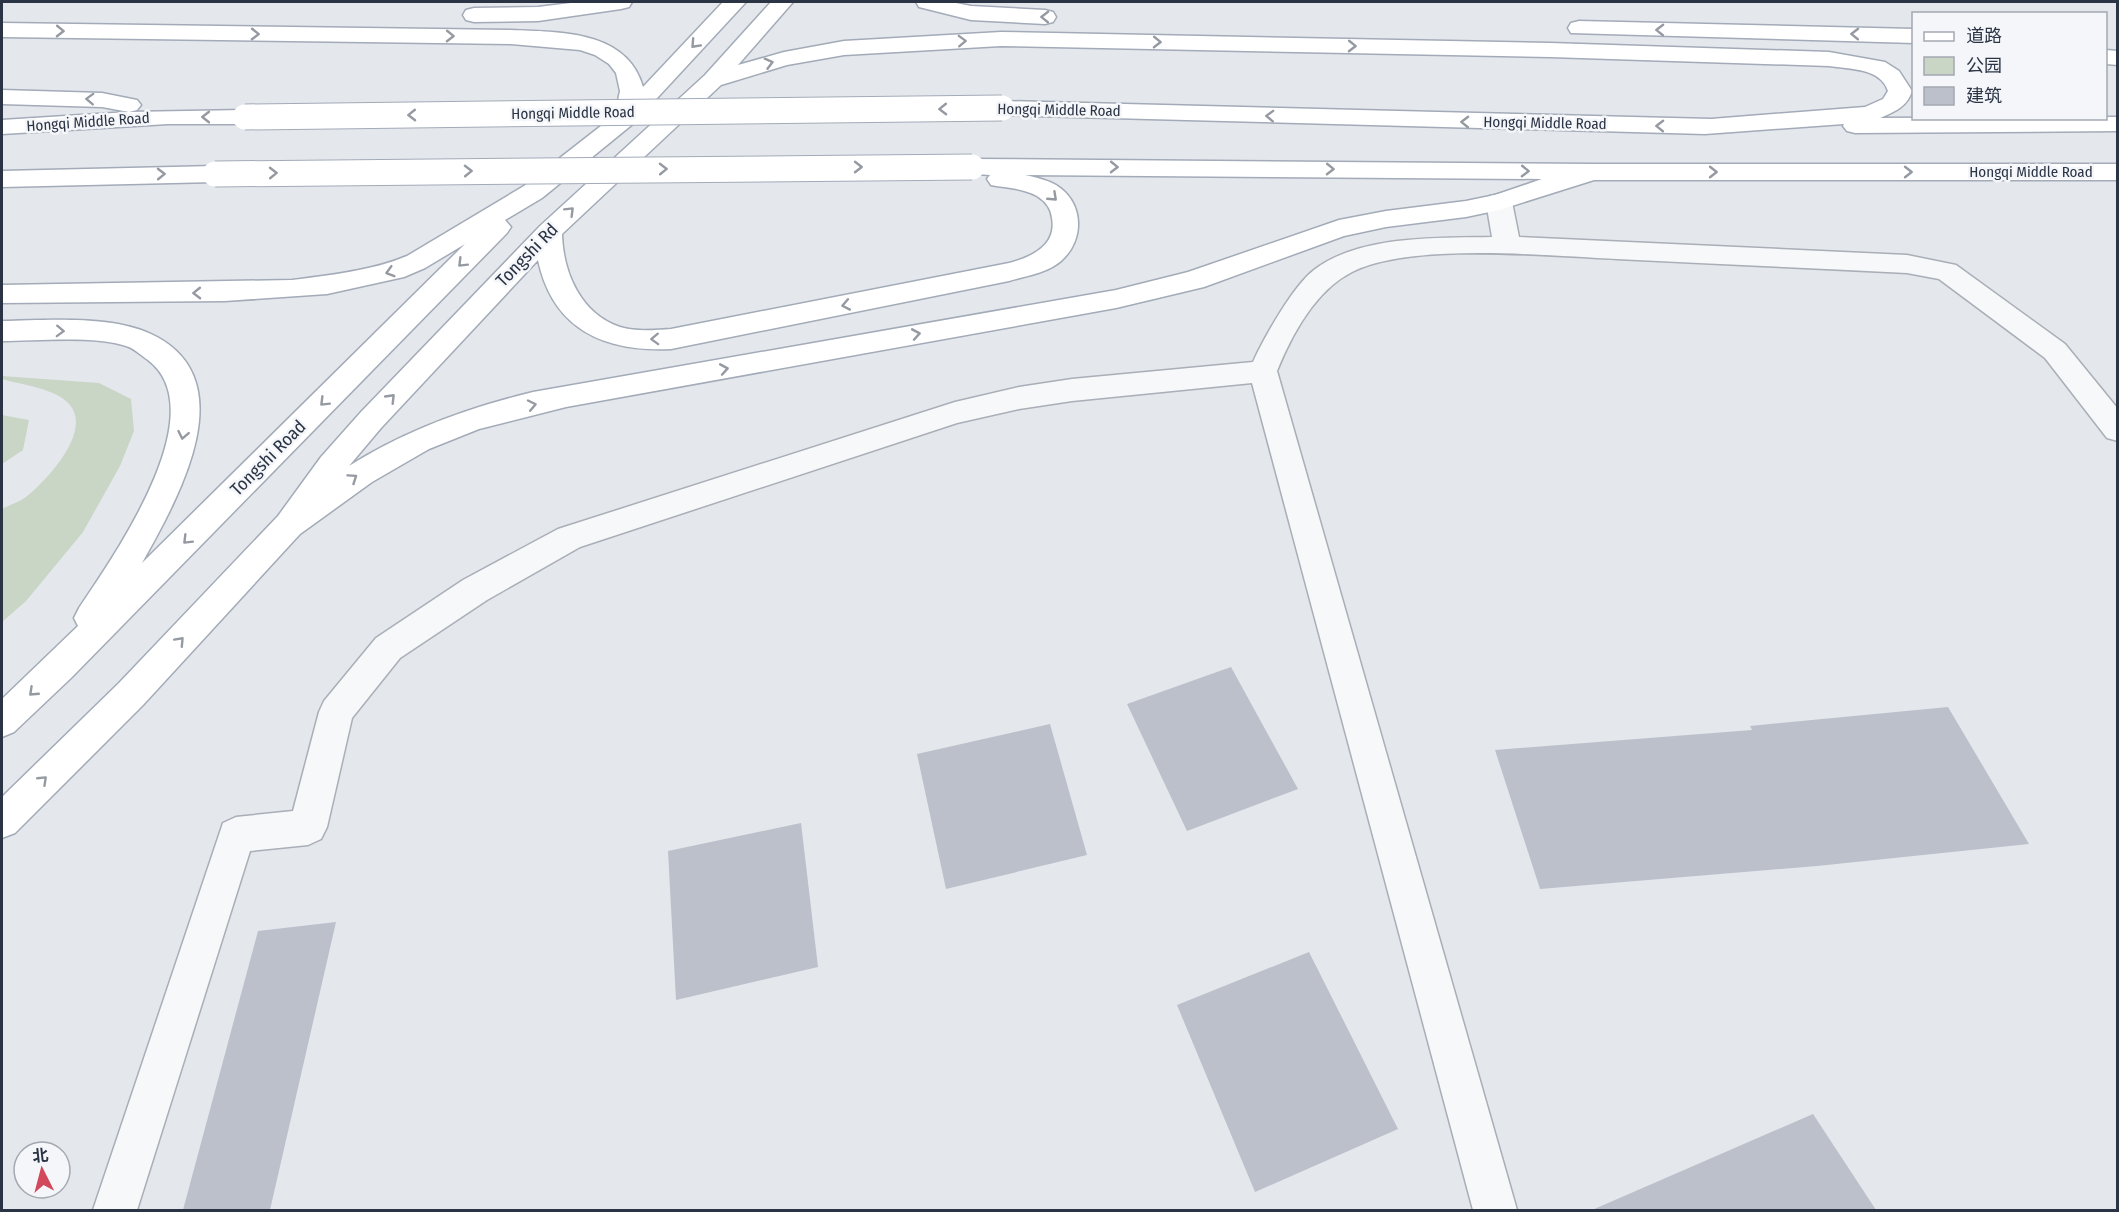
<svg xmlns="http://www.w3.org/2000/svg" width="2119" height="1212" font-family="'Fira Sans Condensed','Noto Sans SC',sans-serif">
<rect width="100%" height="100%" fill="#e4e7ec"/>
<g fill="#c9d6c5">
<path d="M2 376 99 383 131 399 134 431 120 466 83 532 26 601 2 622V509C9 505 19 502 26 497 47 480 92 432 70 405 56 388 22 385 2 379Z"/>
<path d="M2 415 29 420 23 450 2 464Z"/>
</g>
<g fill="#bbc0ca">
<path d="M1231 667 1298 789 1187 831 1127 704Z"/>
<path d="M1948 707 2029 844 1817 866 1540 889 1495 750 1752 730 1750 726Z"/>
<path d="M1050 724 1087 855 946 889 917 754Z"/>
<path d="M801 823 818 967 676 1000 668 851Z"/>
<path d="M336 922 270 1210H183L258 931Z"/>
<path d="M1309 952 1398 1129 1255 1192 1177 1005Z"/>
<path d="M1813 1114 1876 1210H1592Z"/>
</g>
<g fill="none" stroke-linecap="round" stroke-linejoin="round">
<defs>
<path id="minor" d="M1499 194 1508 196 1512 202 1519 237 1907 255 1956 265 2065 344 2118 409V441L2107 438 2045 358 1939 279 1907 273C1810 268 1714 264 1617 259 1549 256 1411 242 1352 272 1316 290 1292 334 1277 371L1517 1210H1473L1252 383 1072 401 1019 409 957 423 580 547 487 600 400 658 352 718 327 827 321 839 308 845 250 851 137 1210H93L223 823 236 817 293 811 319 712 324 701 376 638 463 580 558 529 955 402 1019 387 1072 379 1253 362C1264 338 1293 286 1314 270 1359 235 1438 238 1492 237L1486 202 1490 196Z"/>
<g id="major">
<path d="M579 2H632L629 7 621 9 538 21 474 22 466 20 463 15 466 10 474 8 538 7Z"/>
<path d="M723 2H746L634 123 542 198 505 220 511 227 507 233 72 677 14 732 2 737V699L78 626 74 618 79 608C113 557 216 412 148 360 142 356 136 350 129 347 97 335 37 341 2 341V321C45 320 111 315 151 334 247 379 177 500 142 563L465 244 425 268 404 277 327 294 225 301 2 303V285L292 280C330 275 371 271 407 256L524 186 615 115 620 91 616 73 609 64 595 55 580 50 511 44 2 37V23L511 30C559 32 627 30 643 87Z"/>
<path d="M771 2H793L738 65 784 52 844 41 1001 32 1550 43 1829 52 1885 62 1899 71 1912 91C1907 107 1894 112 1880 118L2118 117V131L1855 133 1847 131 1843 126 1844 124 1705 134 1002 115 994 113 990 108 994 103 1002 101 1711 119 1865 107 1883 99 1888 91C1881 68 1849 69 1829 66L1550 57 1001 46 844 55 787 65 721 85 562 234C563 273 581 314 620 327 636 332 655 330 671 329L1009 263C1032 257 1057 245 1052 218 1051 208 1045 201 1037 196 1023 188 1006 188 991 185L987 179 990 175 963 173 960 167 963 161 972 159 1592 164H2118V180H1594L1499 210 1466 217 1386 227 1344 236 1204 287 1116 308 566 407 479 429 429 449 372 482 300 534 143 705 15 833 2 838V797L119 683 278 516 321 457 361 412 540 226 705 75ZM1025 175 1542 179 1495 195 1466 201 1386 211 1339 220 1188 272 1116 290 533 392C467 408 406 430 349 466L381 428 538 260C553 330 605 352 671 349L1009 281C1026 276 1047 273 1061 261 1085 240 1084 202 1056 185 1047 180 1035 177 1025 175Z"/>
<path d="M916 2H951L971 6 1045 10 1053 12 1056 17 1053 22 1045 24 971 20 919 7Z"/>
<path d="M1579 21 1914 29V43L1571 33 1568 28 1571 23Z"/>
<path d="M2106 50 2118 51V65L2106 64Z"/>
<path d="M2 90 102 93 137 100 141 105 137 110 129 112 245 110 253 112 257 117 253 122 245 124H168L2 134V120L129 112 102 107 2 104Z"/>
<path d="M215 166 224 168 227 174 224 180 215 182 2 187V171Z"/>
</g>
</defs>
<use href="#minor" stroke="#a9aeb7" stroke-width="3"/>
<use href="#major" stroke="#a3abb8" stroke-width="3"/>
<use href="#minor" fill="#f7f8fa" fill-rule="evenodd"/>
<use href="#major" fill="#fff" fill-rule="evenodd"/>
<defs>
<g id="major-bridge">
<path d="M245 117 1002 108"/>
<path d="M215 174 972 167"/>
</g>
</defs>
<use href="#major-bridge" stroke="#a3abb8" stroke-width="27" stroke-linecap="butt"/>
<use href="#major-bridge" stroke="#fff" stroke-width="25"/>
</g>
<defs><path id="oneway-chevron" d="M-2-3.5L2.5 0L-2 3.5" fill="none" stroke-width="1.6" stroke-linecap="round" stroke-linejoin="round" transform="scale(1.5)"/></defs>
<g stroke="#959aa2">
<use href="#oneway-chevron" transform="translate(1045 17) rotate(-179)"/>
<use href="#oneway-chevron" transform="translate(1660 30) rotate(-179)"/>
<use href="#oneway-chevron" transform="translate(60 31) rotate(1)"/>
<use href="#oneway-chevron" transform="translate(255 34) rotate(1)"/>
<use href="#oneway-chevron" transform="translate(1855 34) rotate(-179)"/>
<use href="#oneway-chevron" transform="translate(450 36) rotate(1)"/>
<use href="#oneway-chevron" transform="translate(962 41) rotate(-2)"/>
<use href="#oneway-chevron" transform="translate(1157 42) rotate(1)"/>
<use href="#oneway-chevron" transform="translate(695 44) rotate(133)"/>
<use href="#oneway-chevron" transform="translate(1352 46) rotate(1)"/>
<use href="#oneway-chevron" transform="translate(769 63) rotate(-15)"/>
<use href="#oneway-chevron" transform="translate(90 99) rotate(-178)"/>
<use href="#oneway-chevron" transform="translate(943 109) rotate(179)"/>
<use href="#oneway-chevron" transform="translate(412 115) rotate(179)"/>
<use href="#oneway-chevron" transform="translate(1270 116) rotate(-178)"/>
<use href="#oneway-chevron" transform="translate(206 117) rotate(180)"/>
<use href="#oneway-chevron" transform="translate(1465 122) rotate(-179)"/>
<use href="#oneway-chevron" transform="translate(1660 126) rotate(-179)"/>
<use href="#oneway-chevron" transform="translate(858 167)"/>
<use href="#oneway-chevron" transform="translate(1114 167) rotate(1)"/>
<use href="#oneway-chevron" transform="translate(663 169) rotate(-1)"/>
<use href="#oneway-chevron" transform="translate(1330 169) rotate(1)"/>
<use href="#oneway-chevron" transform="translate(468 171) rotate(-1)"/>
<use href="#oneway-chevron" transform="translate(1525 171) rotate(1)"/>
<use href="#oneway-chevron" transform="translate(1713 172)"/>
<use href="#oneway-chevron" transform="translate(1908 172)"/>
<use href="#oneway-chevron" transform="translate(273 173) rotate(-1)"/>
<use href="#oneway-chevron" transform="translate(161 174) rotate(-1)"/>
<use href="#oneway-chevron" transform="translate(1053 197) rotate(43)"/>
<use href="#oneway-chevron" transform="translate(570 211) rotate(-45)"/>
<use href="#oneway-chevron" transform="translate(462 263) rotate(135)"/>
<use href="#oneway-chevron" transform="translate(390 272) rotate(164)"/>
<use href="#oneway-chevron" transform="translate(197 293) rotate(179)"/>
<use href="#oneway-chevron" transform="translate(846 305) rotate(169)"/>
<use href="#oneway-chevron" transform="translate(60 331) rotate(2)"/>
<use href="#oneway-chevron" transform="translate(916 334) rotate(-10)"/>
<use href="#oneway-chevron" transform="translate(655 339) rotate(178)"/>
<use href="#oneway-chevron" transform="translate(724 369) rotate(-10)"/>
<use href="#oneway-chevron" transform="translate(391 398) rotate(-46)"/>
<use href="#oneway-chevron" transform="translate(324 402) rotate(135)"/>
<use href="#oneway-chevron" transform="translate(532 405) rotate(-12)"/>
<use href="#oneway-chevron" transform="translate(183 435) rotate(101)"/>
<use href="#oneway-chevron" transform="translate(353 478) rotate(-34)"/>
<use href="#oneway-chevron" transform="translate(187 540) rotate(135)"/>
<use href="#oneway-chevron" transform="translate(180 641) rotate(-47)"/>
<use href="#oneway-chevron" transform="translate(33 692) rotate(137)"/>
<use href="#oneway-chevron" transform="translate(43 780) rotate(-44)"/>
</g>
<g text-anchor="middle" stroke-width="5" stroke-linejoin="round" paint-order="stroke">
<g font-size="15" fill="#2b3445" stroke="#f4f6f9">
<text transform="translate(1059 110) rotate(1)" y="5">Hongqi Middle Road</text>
<text transform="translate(573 113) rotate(-1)" y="5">Hongqi Middle Road</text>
<text transform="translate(88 122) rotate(-4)" y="5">Hongqi Middle Road</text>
<text transform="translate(1545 123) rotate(1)" y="5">Hongqi Middle Road</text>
<text x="2031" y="177">Hongqi Middle Road</text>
</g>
<g font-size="18" fill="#2b3445" stroke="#f4f6f9">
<text transform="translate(527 255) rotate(-46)" y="6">Tongshi Rd</text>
<text transform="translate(268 458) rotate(-45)" y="6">Tongshi Road</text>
</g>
</g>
<rect width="2119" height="1212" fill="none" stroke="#2b3445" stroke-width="6"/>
<rect x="1912" y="12" width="195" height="108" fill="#f4f6f9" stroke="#a4a8b1" stroke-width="1.5"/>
<rect x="1924" y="32" width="30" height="9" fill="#ffffff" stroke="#a4a8b1" stroke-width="1.5"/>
<text x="1966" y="42" font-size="18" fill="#2b3445">道路</text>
<rect x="1924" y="57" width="30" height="18" fill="#c9d6c5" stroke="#a4a8b1" stroke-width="1.5"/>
<text x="1966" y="72" font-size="18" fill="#2b3445">公园</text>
<rect x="1924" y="87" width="30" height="18" fill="#bbc0ca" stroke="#a4a8b1" stroke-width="1.5"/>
<text x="1966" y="102" font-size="18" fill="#2b3445">建筑</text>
<g transform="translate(42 1170) rotate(354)"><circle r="28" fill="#f4f6f9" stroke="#a4a8b1" stroke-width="1.5"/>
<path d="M0-4.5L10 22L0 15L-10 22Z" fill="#d1495b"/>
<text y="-9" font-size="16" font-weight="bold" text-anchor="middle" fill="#2b3445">北</text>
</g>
</svg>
